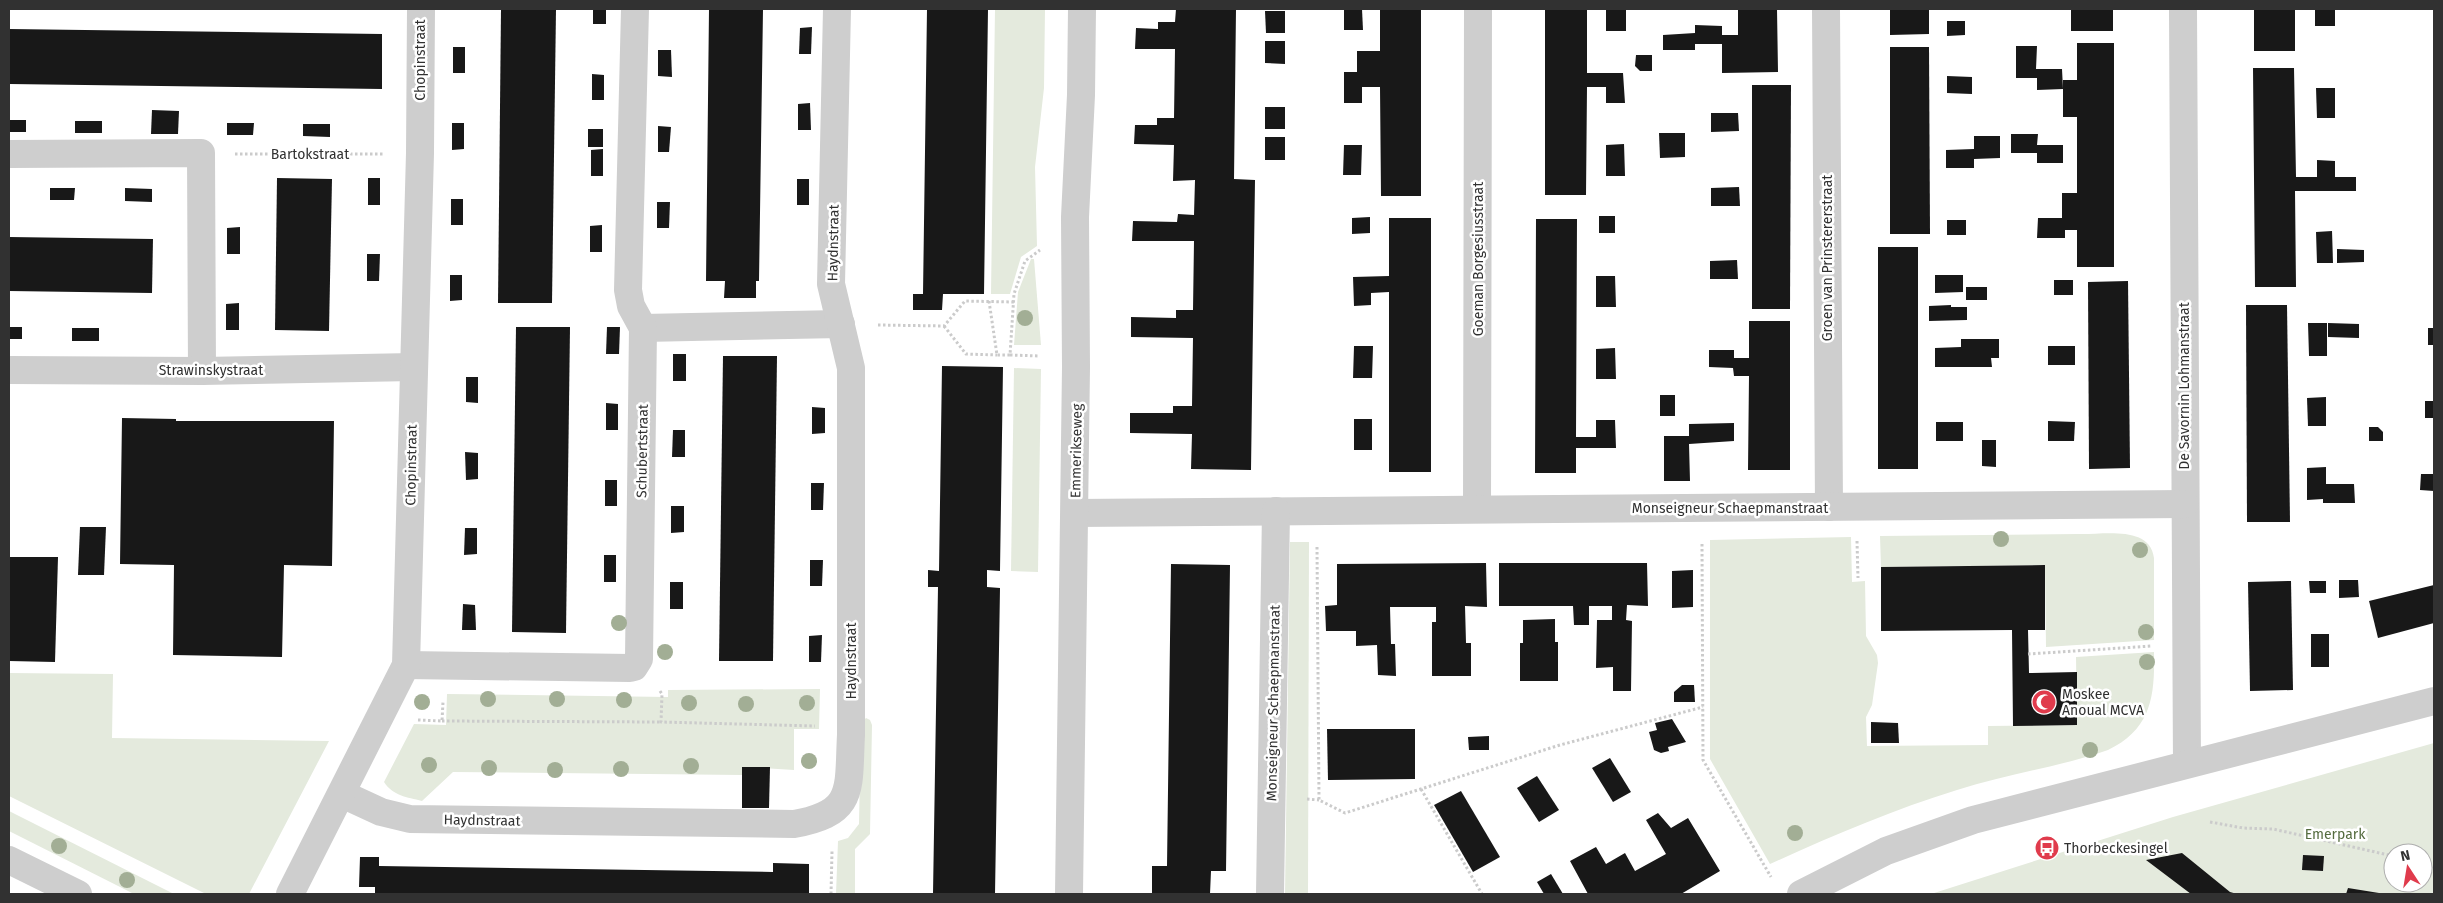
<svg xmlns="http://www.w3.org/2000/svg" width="2443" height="903" font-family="'Fira Sans',sans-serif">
<rect width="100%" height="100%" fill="#fff"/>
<g fill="#e4eadd" fill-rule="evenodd">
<path d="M995 9H1045L1044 88 1035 167 1037 246 1021 257 1010 294H991Z"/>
<path d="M1031 259H1034L1041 345H1014L1018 292Z"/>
<path d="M1014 368 1041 369 1038 572 1011 571Z"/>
<path d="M2078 534C2103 535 2150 525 2154 558V640L2046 647 2045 565 1881 567 1880 536Z"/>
<path d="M1851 537 1852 582 1865 581 1866 636 1877 655 1878 663 1872 705 1866 717 1867 746 1988 745V726L2077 725 2076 657 2154 652C2155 697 2151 729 2108 750 2059 767 2007 774 1957 790 1892 810 1832 836 1770 864L1710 759V540Z"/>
<path d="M1290 542H1309L1308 894H1285Z"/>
<path d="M9 673 113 674 112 738 329 741 249 894H206L9 796Z"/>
<path d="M820 689 819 729H794V770L743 767 742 775 453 772 422 801C407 797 393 796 384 782L414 724 446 725 447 694 668 697V690Z"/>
<path d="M866 718 870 720 872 725 870 834 855 849V894H836L838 841 848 838 859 824 861 723Z"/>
<path d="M2434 743V894H1931L2173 817ZM2393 853H2423V883H2393Z"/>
<path d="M9 811 174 894H134L9 831Z"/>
</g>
<g fill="#181818">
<path d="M501 9H556L552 303H498Z"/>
<rect x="593" y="9" width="13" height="15"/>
<path d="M709 9H763L759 281H756V298H724L725 281H706Z"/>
<path d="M927 9H988L984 294H943L942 310H913V294H923Z"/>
<path d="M1176 9H1236L1234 179 1255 180 1251 470 1191 469 1192 434 1130 433V413H1173V406H1192L1193 338 1131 337V317L1176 318V310H1193L1194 241H1132L1133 221 1177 222 1178 214 1194 215 1195 180 1173 181 1174 145 1134 144 1135 125H1157V118H1174L1175 49H1135L1136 28 1158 29V22H1175Z"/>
<path d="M1344 9H1362L1363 30H1344Z"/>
<path d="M1380 9H1421V196H1381L1380 87H1362V103H1344V72H1357V51H1380Z"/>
<path d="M1545 9H1587V73H1623L1625 103H1606V87H1587L1586 195H1545Z"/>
<rect x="1606" y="9" width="20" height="22"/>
<path d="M1738 9H1777L1778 72 1722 73V44H1695V50H1663V35L1695 33V25L1722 26V35H1738Z"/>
<path d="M1890 9H1929V34L1890 35Z"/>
<rect x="2071" y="9" width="42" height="22"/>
<rect x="2254" y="9" width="41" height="42"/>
<rect x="2315" y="9" width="20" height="17"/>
<path d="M1265 11H1285V33H1266Z"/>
<path d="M1947 21H1965V35L1947 36Z"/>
<path d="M812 27 811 54H799L800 28Z"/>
<path d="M9 29 382 34V89L9 84Z"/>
<path d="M1265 41H1285V64L1265 63Z"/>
<path d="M2077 43H2114V267H2077V230H2065V238H2037L2038 218H2062V193H2077V117H2063V80H2077Z"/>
<path d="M2016 46H2037L2036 69H2062L2063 89 2037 90V78H2016Z"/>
<rect x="453" y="47" width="12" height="26"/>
<path d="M1890 47H1929L1930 234H1890Z"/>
<path d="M658 50H671L672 77 658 76Z"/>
<path d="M1636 55H1652V71H1640L1635 66Z"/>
<path d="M2253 68H2294L2296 177H2317V160L2335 161V177H2356V191H2295L2296 287H2255Z"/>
<path d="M592 74 604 75V100H592Z"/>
<path d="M1947 76 1972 77V94L1947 93Z"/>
<path d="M1752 85H1791L1790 309H1752Z"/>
<path d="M2316 88H2335V118H2317Z"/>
<path d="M810 103 811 130H798V104Z"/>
<rect x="1265" y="107" width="20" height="22"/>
<path d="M152 110 179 111 178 134H151Z"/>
<path d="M1711 113H1738L1739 131 1711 132Z"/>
<rect x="9" y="120" width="17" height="12"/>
<rect x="75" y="121" width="27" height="12"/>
<path d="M227 123H254L253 135H227Z"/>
<path d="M452 123H464V149L452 150Z"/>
<path d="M303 124H330V137L303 136Z"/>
<path d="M658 126 671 127 669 152H658Z"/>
<rect x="588" y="129" width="15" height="18"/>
<path d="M1659 133H1685V157L1660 158Z"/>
<path d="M2011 134H2038L2037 145H2063V163H2037V153H2011Z"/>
<path d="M1974 136H2000V158L1974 159V168H1946V150L1974 149Z"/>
<rect x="1265" y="137" width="20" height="23"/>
<path d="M1624 144 1625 176H1606V145Z"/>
<path d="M1344 145H1362L1361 175H1343Z"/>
<path d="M603 149V176H591V150Z"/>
<path d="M277 178 332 179 329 331 275 330Z"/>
<rect x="368" y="178" width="12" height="27"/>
<rect x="797" y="179" width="12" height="26"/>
<path d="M1739 187 1740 206H1711V188Z"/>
<path d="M50 188H75L74 200H50Z"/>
<path d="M125 188 152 189V202L125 201Z"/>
<rect x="451" y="199" width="12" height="26"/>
<path d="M657 202H670L669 228H657Z"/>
<rect x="1599" y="216" width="16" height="17"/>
<path d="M1370 217V233L1352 234V218Z"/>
<path d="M1389 218H1431V472H1389V292L1371 293V305L1354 306 1353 277 1389 276Z"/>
<path d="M1536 219H1577L1576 437H1596V420H1615L1616 448H1576V473H1535Z"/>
<rect x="1947" y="220" width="19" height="15"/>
<path d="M602 225V252H590V226Z"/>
<path d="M240 227V254H227V228Z"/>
<path d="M2332 231 2333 263H2317L2316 232Z"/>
<path d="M9 237 153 239 152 293 9 291Z"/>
<rect x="1878" y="247" width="40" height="222"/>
<path d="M2337 249 2364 250V262L2337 263Z"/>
<path d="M367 254H380L379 281H367Z"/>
<path d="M1737 260 1738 279H1710V261Z"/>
<path d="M450 275H462V300L450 301Z"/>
<path d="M1935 275H1963V292L1935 293Z"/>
<path d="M1596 276H1615L1616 307H1596Z"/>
<rect x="2054" y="280" width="19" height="15"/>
<path d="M2128 281 2130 468 2089 469 2088 282Z"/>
<rect x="1966" y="287" width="21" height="13"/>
<path d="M239 303V330H226V304Z"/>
<path d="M1951 305V307H1967V320L1929 321V306Z"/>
<path d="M2246 305H2287L2290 522H2247Z"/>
<path d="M1749 321H1790V470H1748L1749 376H1734L1733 368 1709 367V350H1734V358H1749Z"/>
<path d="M2308 323H2327V356H2309Z"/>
<path d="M2328 323 2359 324V338L2328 337Z"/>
<rect x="9" y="327" width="13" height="12"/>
<path d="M516 327H570L566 633 512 632Z"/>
<path d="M607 327H620L619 354H606Z"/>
<rect x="72" y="328" width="27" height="13"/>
<rect x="2428" y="328" width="6" height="17"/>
<path d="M1961 339H1999V358H1991L1992 367H1935V348L1961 347Z"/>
<path d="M1354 346H1373L1372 378H1353Z"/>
<rect x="2048" y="346" width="27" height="19"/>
<path d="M1615 348 1616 379H1596V349Z"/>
<rect x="673" y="354" width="13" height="27"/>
<path d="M723 356H777L773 661H719Z"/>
<path d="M942 366 1003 367 1000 571 987 570V587L1000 588 995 894H933L938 587H928V570L939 571Z"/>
<path d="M466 377H478V403L466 402Z"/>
<rect x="1660" y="395" width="15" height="21"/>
<path d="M2326 397V426H2308L2307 398Z"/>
<rect x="2425" y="401" width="9" height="17"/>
<path d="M606 403 618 404V430H606Z"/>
<path d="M812 407 825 408V433L812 434Z"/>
<path d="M122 418 176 419V421H334L332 566 284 565 282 657 173 655 174 565 120 564Z"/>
<rect x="1354" y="419" width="18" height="31"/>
<path d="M2048 421 2075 422 2074 441H2048Z"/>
<rect x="1936" y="422" width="27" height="19"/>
<path d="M1734 423V441L1689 444 1690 481H1664V436H1689V424Z"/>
<path d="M2369 427H2378L2383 432V441H2369Z"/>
<path d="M673 430H685V457H672Z"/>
<path d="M1982 440H1996V467L1982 466Z"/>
<path d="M465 452 478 453V479L466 480Z"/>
<path d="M2326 467V484H2354L2355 503H2323V499L2307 500V468Z"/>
<path d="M2421 474H2434V491L2420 490Z"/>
<rect x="605" y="480" width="12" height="26"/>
<path d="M811 483H824L823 510H811Z"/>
<path d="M671 506H684V532L671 533Z"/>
<path d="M80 527H106L104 575H78Z"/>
<path d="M465 528H477V554L464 555Z"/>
<rect x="604" y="555" width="12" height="27"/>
<path d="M9 557H58L55 662 9 661Z"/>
<path d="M810 560H823L822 586H810Z"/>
<path d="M1486 563 1487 607 1465 606 1466 643H1471V676H1432V622H1436V607H1390L1391 644H1395L1396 676 1378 675 1377 645 1356 646V631H1326L1325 606 1337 605V564Z"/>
<path d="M1499 563H1647L1648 606 1627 605 1626 620 1632 621 1631 691H1613V667L1596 668 1597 620H1612V606H1589V625H1574L1573 606H1499Z"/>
<path d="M1171 564 1230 565 1226 871H1211L1210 894H1152V866H1167Z"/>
<path d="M2045 565V630H2028L2029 673 2077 672V725L2013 726 2012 630 1881 631V567Z"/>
<path d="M1693 570V607L1672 608V571Z"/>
<path d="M2339 580H2358L2359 597 2339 598Z"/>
<path d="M2291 581 2293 690 2250 691 2248 582Z"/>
<path d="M2309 581H2326V593H2310Z"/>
<rect x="670" y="582" width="13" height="27"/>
<path d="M2434 585V623L2378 638 2369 601Z"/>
<path d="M463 604 475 605 476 630H462Z"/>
<path d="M1555 619V642H1558V681H1520V643H1523V620Z"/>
<rect x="2311" y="634" width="18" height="33"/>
<path d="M822 635 821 662H809V636Z"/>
<path d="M1682 685H1694L1695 702H1674V692Z"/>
<path d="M1672 719 1686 742 1668 747 1669 751 1661 753 1654 750 1649 732 1657 730 1655 723Z"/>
<path d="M1871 722 1898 723 1899 743H1871Z"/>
<path d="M1327 729H1415V779L1328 780Z"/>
<path d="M1489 736V750H1469L1468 737Z"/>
<path d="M1610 758 1631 792 1613 802 1592 768Z"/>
<path d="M742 767H770L769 808H742Z"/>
<path d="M1537 776 1559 810 1539 822 1517 788Z"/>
<path d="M1461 791 1500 857 1473 872 1434 805Z"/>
<path d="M1658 813 1671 828 1688 818 1720 871 1681 894H1588L1570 861 1596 847 1606 864 1625 853 1635 871 1666 854 1646 820Z"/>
<path d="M2182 853 2230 892 2237 894H2191L2146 860Z"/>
<path d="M2303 855 2324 856 2323 871 2302 870Z"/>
<path d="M360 857H379V866L773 872V863L809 864V894H375V887H359Z"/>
<path d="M1551 874 1563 894H1544L1537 882Z"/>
<path d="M2348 888 2379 893V894H2346Z"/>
</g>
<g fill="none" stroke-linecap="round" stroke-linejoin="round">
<g stroke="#cbcbcb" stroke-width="3" stroke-dasharray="2.5 2.5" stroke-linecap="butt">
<path d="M235 154H384"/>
<path d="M989 301 997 355H1010L1014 294 1025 261 1040 250"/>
<path d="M878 325 944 326 965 301 1014 302"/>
<path d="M944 326 966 354 997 355"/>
<path d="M1010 355 1040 356"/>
<path d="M1857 541 1858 578"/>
<path d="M1702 544 1703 760 1771 877"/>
<path d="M1317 547 1319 800 1345 813 1560 745 1703 707"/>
<path d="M2028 654 2152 646"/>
<path d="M660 691 662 694 661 722 815 726"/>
<path d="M418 720 442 721 443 702"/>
<path d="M442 721 661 722"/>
<path d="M1421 789 1482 894"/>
<path d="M1307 799 1319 800"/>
<path d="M2210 822 2243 828 2273 829 2393 856"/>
<path d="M2423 864 2434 867"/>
<path d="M831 894 832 851"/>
</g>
<g stroke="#cecece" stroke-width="28">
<path d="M1826 9 1829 507"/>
<path d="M2183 9 2187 764"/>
<path d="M9 154 201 153 202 371"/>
<path d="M643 328 841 324"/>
<path d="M9 370 202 371 414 367"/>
<path d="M1477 509 1478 9"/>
<path d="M1075 513 2185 504"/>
<path d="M406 665 630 668 634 667 639 659 643 328 631 306 628 290 635 9"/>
<path d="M342 794 381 812 410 819 794 824C856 813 848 789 851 735V368L831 284 837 9"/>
<path d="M9 860 78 894"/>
<path d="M290 894 406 665 420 153 421 9"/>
<path d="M1069 894 1076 367 1075 217 1081 95 1082 9"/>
<path d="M1270 894 1276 511"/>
<path d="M1801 894 1886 851 1973 820 2434 701"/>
</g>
</g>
<g fill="#a2ae95">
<circle cx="1025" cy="318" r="8"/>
<circle cx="2001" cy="539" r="8"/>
<circle cx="2140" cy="550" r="8"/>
<circle cx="619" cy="623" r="8"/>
<circle cx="2146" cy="632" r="8"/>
<circle cx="665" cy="652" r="8"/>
<circle cx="2147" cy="662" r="8"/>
<circle cx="488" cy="699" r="8"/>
<circle cx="557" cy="699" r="8"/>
<circle cx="624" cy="700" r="8"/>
<circle cx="422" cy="702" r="8"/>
<circle cx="689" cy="703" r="8"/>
<circle cx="807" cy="703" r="8"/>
<circle cx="746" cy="704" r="8"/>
<circle cx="2090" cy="750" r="8"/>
<circle cx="809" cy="761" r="8"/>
<circle cx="429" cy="765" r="8"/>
<circle cx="691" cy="766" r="8"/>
<circle cx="489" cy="768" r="8"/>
<circle cx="621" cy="769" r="8"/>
<circle cx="555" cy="770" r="8"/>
<circle cx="1795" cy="833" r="8"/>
<circle cx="59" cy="846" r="8"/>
<circle cx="127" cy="880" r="8"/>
</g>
<defs>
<symbol id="mosque-disc" viewBox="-11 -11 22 22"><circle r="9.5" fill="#e03b4c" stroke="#fff"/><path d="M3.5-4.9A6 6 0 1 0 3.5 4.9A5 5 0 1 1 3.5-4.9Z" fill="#fff"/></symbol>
<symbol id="bus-disc" viewBox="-11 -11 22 22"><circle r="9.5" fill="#e03b4c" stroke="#fff"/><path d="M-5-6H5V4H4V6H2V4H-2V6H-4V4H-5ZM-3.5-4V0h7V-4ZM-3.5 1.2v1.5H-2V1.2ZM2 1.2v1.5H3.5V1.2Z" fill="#fff"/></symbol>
</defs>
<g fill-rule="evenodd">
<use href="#mosque-disc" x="2030" y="688" width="28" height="28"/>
<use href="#bus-disc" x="2033" y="834" width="28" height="28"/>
</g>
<g text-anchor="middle" stroke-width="5" stroke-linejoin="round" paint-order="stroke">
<g font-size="14" fill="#313131" stroke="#fff">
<text transform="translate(420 60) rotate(-90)" y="5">Chopinstraat</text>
<text x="310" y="159">Bartokstraat</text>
<text transform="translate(833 243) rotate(-89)" y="5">Haydnstraat</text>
<text transform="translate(1827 258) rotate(-90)" y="5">Groen van Prinstererstraat</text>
<text transform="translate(1478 259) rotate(-90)" y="5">Goeman Borgesiusstraat</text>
<text x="211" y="375">Strawinskystraat</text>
<text transform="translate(2184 386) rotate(-90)" y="5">De Savornin Lohmanstraat</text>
<text transform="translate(642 451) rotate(-89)" y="5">Schubertstraat</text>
<text transform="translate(1076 451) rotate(-89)" y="5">Emmerikseweg</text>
<text transform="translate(411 465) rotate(-89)" y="5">Chopinstraat</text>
<text x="1730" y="513">Monseigneur Schaepmanstraat</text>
<text transform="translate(851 661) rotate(-90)" y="5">Haydnstraat</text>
<text transform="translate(1273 703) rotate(-89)" y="5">Monseigneur Schaepmanstraat</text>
<text transform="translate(482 820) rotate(1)" y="5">Haydnstraat</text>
</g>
<g font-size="14" fill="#313131" stroke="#fff" text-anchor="start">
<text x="2062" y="699">Moskee<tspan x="2062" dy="16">Anoual MCVA</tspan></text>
<text x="2064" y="853">Thorbeckesingel</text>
</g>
<g font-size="14" fill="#556c3f" stroke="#fff">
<text x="2335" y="839">Emerpark</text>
</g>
</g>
<rect width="2443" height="903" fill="none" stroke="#313131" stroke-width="20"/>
<g transform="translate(2408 868) rotate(348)"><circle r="24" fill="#ffffff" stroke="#adadad"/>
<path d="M0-4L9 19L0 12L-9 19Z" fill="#e03b4c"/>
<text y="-8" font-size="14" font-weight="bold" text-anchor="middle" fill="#313131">N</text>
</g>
</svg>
